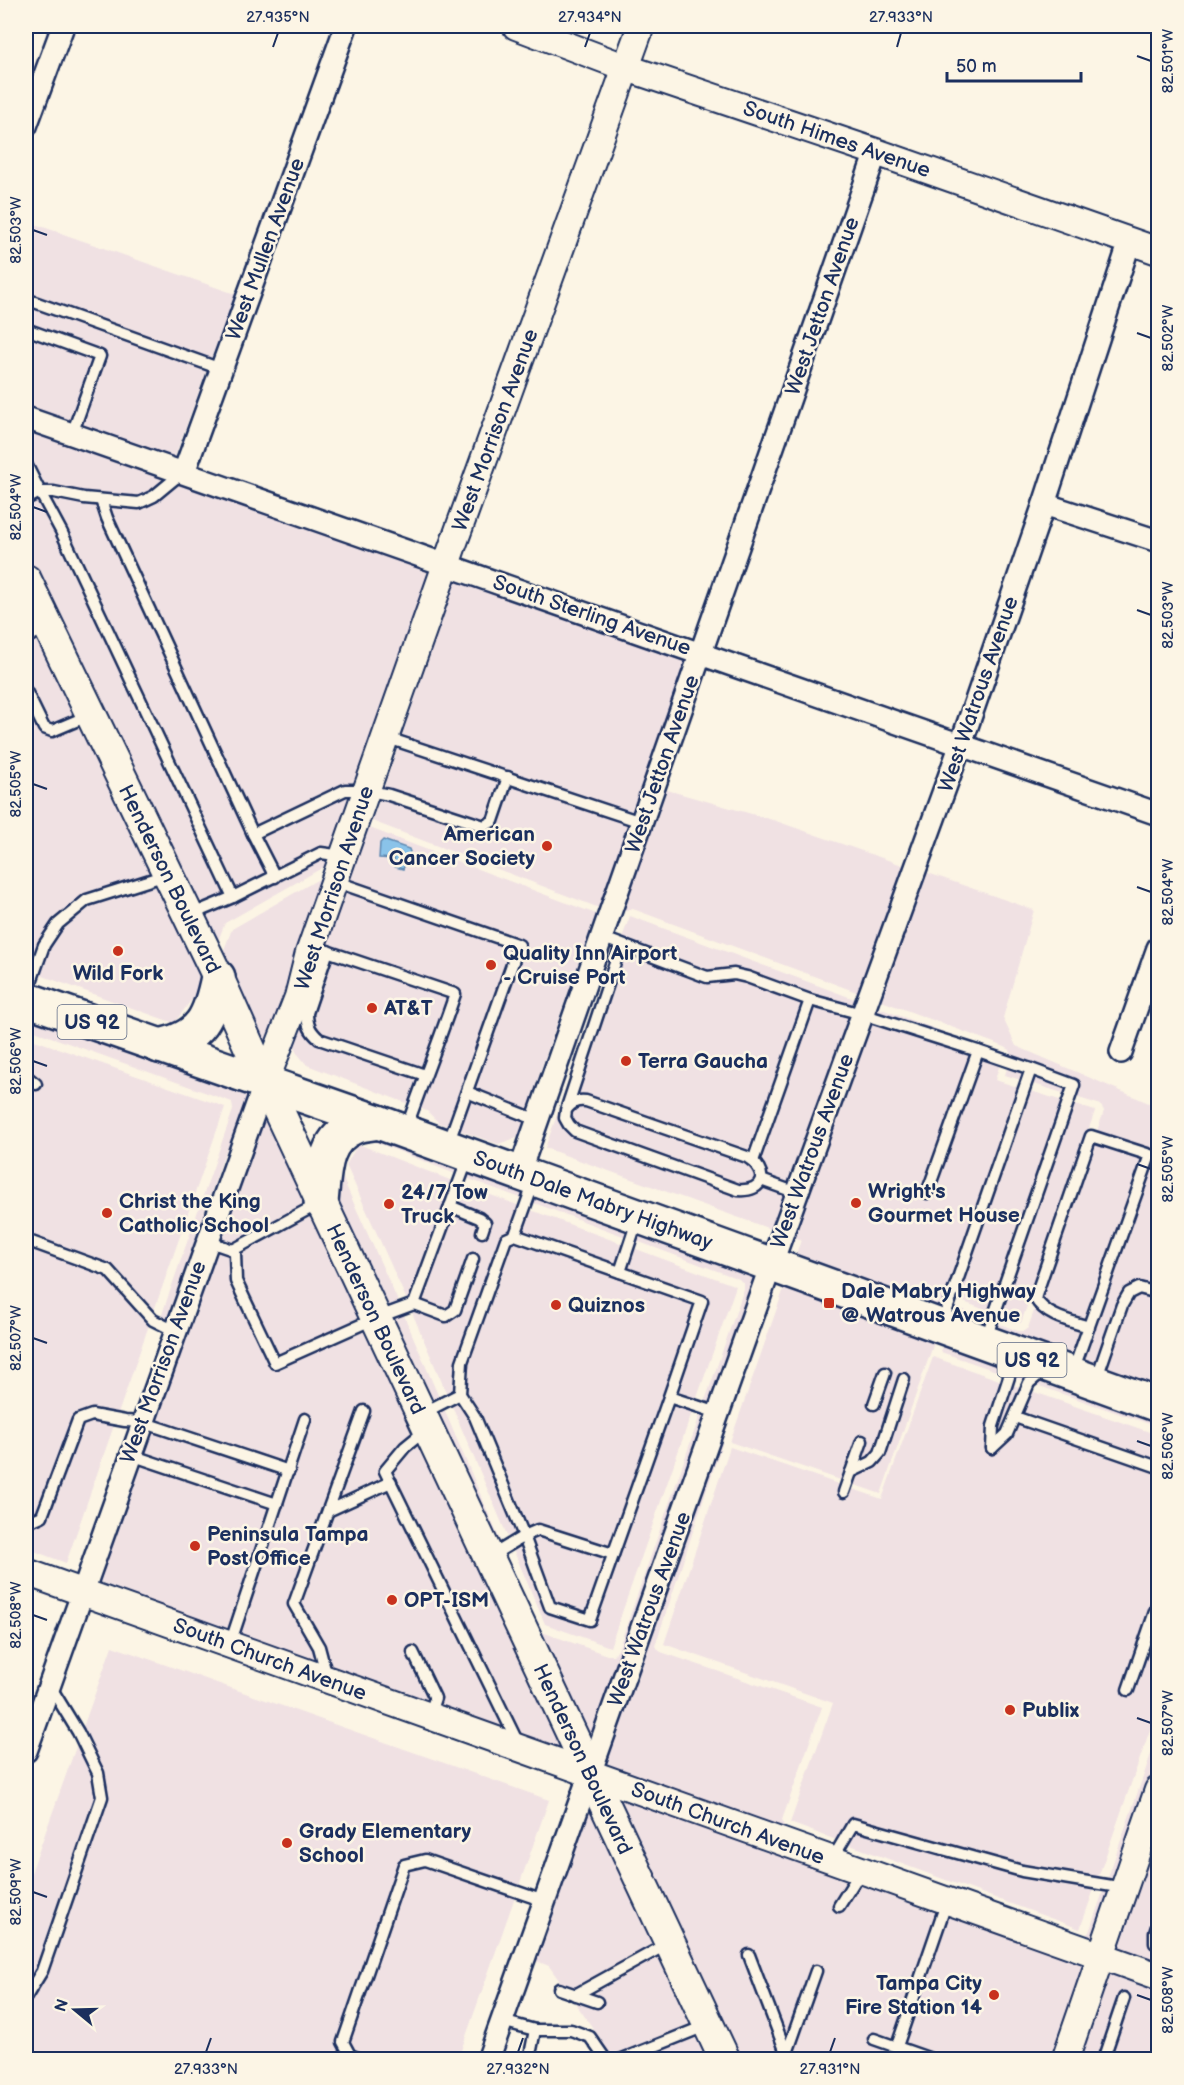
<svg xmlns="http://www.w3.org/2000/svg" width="1184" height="2085" font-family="'Balsamiq Sans',sans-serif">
<rect width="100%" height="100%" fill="#fcf5e5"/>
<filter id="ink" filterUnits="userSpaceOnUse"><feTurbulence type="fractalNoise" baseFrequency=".0167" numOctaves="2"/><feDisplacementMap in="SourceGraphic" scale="12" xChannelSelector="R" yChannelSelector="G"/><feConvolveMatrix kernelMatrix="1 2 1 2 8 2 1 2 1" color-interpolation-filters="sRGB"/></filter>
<g filter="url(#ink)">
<g fill="#f0e1e3">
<path d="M26 221 235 294 174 459 26 408Z"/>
<path d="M26 429 431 571 329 864 225 923 199 990 174 1023 26 970Z"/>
<path d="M457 578 691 660 602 909 372 821Z"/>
<path d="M667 790 776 821 905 866 859 993 633 909 623 911Z"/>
<path d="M367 827 596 914 542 1066 519 1137 498 1144 439 1123 427 1111 307 1065 296 1052 293 1033Z"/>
<path d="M331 872 268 1058 220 960 232 929Z"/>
<path d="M925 872 1034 910 1003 1018 1016 1046 1158 1107V1395L951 1321 956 1307 1018 1331H1024L1028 1328 1104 1111 1102 1107 1098 1104 1005 1075 1011 1055 1010 1050 1005 1047 879 1000Z"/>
<path d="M630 916 1003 1054 995 1080 1095 1111 1021 1323 950 1297 881 1494 730 1442 801 1240 545 1148Z"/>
<path d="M26 1009 256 1090 224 1155 168 1319 161 1317 233 1110 232 1102 26 1028Z"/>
<path d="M26 1037 225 1107 66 1563 26 1548Z"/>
<path d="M270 1108 571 1762 100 1582 247 1155Z"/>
<path d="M377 1133 758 1270 587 1752 334 1201 338 1168 397 1299 537 1627 542 1632 607 1655H613L618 1650 744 1289V1284L739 1279 453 1173 363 1137Z"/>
<path d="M358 1144 450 1180 736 1286 610 1647 545 1624 405 1296 346 1165Z"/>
<path d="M778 1277 722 1439V1444L655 1646 661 1652 822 1707 782 1820 785 1829 1080 1937 1085 1936 1089 1932 1158 1734V1759L1093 1943 601 1773Z"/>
<path d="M945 1338 1158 1414V1427L941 1352Z"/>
<path d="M933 1357 1158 1435V1707L1080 1929 790 1823 833 1703 664 1644 730 1447 882 1499Z"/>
<path d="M112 1646 549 1800 458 2059H26V1887Z"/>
<path d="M607 1794 858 1879 1087 1961 1054 2059H736Z"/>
<path d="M590 1804 714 2059H596L602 2041 549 1966 534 1960Z"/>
<path d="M1158 1821V1967L1113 1950Z"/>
<path d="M1107 1967 1158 1986V2059L1076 2060Z"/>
</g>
<path fill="#8ac3e9" stroke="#5e88b1" stroke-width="1.5" d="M383 840 409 849 410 852 403 869 395 867 394 859 379 858 380 843Z"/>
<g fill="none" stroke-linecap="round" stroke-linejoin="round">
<defs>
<g id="service">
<path d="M26 299 221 369"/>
<path d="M26 329 100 356 72 434"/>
<path d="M26 464 40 492 26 499"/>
<path d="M183 472 154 496 139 503 84 498 54 492H40L61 531 233 897"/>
<path d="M101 500 107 518 253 834 345 790H366L389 795 484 826 493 821 508 777"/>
<path d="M26 638 46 627"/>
<path d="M26 691 44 728 52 731 90 715"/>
<path d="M385 737 641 822"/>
<path d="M253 834 275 877"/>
<path d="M334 881 519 945 448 1144"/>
<path d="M190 915 233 897 321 853 343 856"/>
<path d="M601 937 707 977 734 974 747 977 810 1000 862 1014 978 1051 927 1193"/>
<path d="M312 946 455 994C440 1039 422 1083 406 1129"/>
<path d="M328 951 307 1013C307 1025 310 1031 319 1039L425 1075"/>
<path d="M26 996 44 945 58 924 87 900 166 875"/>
<path d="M26 1076 36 1084"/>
<path d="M467 1092 537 1120"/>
<path d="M566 1110C572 1102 576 1100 586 1101L747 1157C769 1171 765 1192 738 1190L575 1131 569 1125 565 1118 566 1110 621 945"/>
<path d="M753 1161 810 1000"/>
<path d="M761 1180 797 1193"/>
<path d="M450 1206 479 1218 485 1223 482 1232"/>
<path d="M515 1235 534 1182"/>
<path d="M26 1240 108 1270 153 1320 175 1331"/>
<path d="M207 1241 233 1250 235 1253 236 1281 275 1363 376 1318 414 1304 468 1158"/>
<path d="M233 1250 318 1204"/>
<path d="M620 1272 637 1221"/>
<path d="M414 1304 446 1316 455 1310 473 1259"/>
<path d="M942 1324 1031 1069 978 1051"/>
<path d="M986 1338 1074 1085 1031 1069"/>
<path d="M1073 1371 1150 1155 1091 1136 1035 1298C1046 1317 1070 1321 1089 1327"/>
<path d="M1096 1380 1122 1305 1129 1293 1139 1288 1154 1292"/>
<path d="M669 1397 590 1620 550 1607 524 1536 475 1417 460 1394 462 1362 506 1239 515 1235 702 1301 669 1397 718 1413"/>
<path d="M874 1404 885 1373"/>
<path d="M423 1413 460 1394"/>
<path d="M1015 1417 1158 1467"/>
<path d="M427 1429 405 1447 385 1471 518 1743"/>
<path d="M992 1448 1007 1434 1029 1383 1044 1370"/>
<path d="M992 1448 993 1426 1009 1377 1007 1355"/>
<path d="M131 1455 277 1504"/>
<path d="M851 1472 872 1462 880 1453 904 1379"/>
<path d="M844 1492 862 1441"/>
<path d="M328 1511 391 1482"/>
<path d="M26 1523 42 1516 78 1420 92 1415 125 1421 142 1422 289 1471"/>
<path d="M491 1556 524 1536 538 1530 613 1554"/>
<path d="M230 1644 305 1419"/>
<path d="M413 1652 435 1698 429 1716"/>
<path d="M327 1677 319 1647 294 1604 364 1411"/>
<path d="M1128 1690 1158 1603"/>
<path d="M832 1860 853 1824 1022 1871 1124 1888"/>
<path d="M839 1906 861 1871"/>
<path d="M1158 1923 1155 1933V1943L1158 1944"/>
<path d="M749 1955 787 2055"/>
<path d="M559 1989 597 2002"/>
<path d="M575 1995 669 1943"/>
<path d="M26 1997 42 1971 102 1797 98 1773 78 1732 50 1686"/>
<path d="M502 2021 535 2030"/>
<path d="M874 2039 934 2060"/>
<path d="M897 2046 947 1901"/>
<path d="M786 2056 816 1971"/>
<path d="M363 2060 350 2055 343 2042 404 1865 425 1860 544 1901"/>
<path d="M529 2060 535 2030H571L590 2037 606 2060"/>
<path d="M620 2060 705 2026"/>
<path d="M1103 2060 1124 1998"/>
</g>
<g id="minor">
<path d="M26 126 63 26"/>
<path d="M26 418 1158 814"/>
<path d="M184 472 346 26"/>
<path d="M1044 504 1158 541"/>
<path d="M1121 1052 1158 948"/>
<path d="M519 1173 876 152"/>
<path d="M26 1751 265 1082"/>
<path d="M488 2060 771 1265 961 744 1044 504 1130 241"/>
</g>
<g id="tertiary">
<path d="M516 26 627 68 876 152 1158 251"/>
<path d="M265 1082 298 997 309 953 453 545 641 26"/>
<path d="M26 1572 1158 1976"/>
<path d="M1065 2060 1158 1790"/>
</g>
<path id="secondary" d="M26 580 218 977 265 1082 725 2060"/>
<g id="primary">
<path d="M26 999 378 1122 1158 1405"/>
<path d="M159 1046C202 1038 210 1016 218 977"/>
<path d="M321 1202C324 1174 323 1139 354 1127 361 1124 370 1124 378 1122"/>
</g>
</defs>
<use href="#service" stroke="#1b2f5e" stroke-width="15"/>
<use href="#minor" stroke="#1b2f5e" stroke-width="26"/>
<use href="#tertiary" stroke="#1b2f5e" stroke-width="30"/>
<use href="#secondary" stroke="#1b2f5e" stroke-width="34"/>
<use href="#primary" stroke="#1b2f5e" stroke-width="38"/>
<use href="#service" stroke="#fcf5e5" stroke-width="10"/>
<use href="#minor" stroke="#fcf5e5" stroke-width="21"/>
<use href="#tertiary" stroke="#fcf5e5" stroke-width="26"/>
<use href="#secondary" stroke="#fcf5e5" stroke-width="30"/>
<use href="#primary" stroke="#fcf5e5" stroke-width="33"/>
</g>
</g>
<path fill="none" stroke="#1b2f5e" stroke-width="2" d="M273 47 278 33M585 47 590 33M897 47 901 33M1137 56 1151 61M33 230 47 235M1137 333 1151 338M33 507 47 512M1137 610 1151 615M33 784 47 789M1137 887 1151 892M33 1061 47 1066M1137 1164 1151 1169M33 1338 47 1343M1137 1441 1151 1446M33 1615 47 1620M1137 1718 1151 1723M33 1892 47 1897M1137 1995 1151 2000M206 2052 211 2038M518 2052 523 2038M830 2052 835 2038"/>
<g fill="#c8321e" stroke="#fcf5e5" stroke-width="2">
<circle cx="547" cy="846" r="6"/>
<circle cx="118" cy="951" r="6"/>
<circle cx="491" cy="965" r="6"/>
<circle cx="372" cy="1008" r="6"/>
<circle cx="626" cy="1061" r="6"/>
<circle cx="856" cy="1203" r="6"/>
<circle cx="389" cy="1204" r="6"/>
<circle cx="107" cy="1213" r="6"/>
<rect x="823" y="1297" width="12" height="12" rx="3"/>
<circle cx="556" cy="1305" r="6"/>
<circle cx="195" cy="1546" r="6"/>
<circle cx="392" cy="1600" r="6"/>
<circle cx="1010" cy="1710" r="6"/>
<circle cx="287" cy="1843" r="6"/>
<circle cx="994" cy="1995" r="6"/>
</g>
<g text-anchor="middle" stroke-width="5" stroke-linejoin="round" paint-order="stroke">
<g fill="#fcf5e5" stroke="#5e6a86" stroke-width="1.5">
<rect x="57.5" y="1005" width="69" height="34" rx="4.5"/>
<rect x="997.5" y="1343" width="69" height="34" rx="4.5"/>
</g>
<g font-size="20" font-weight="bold" fill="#1b2f5e">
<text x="92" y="1029">US 92</text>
<text x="1032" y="1367">US 92</text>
</g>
<g font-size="21" fill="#1b2f5e" stroke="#fcf5e5">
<text transform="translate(837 139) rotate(19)" y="7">South Himes Avenue</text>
<text transform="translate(265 249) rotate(-70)" y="7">West Mullen Avenue</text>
<text transform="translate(822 306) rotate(-71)" y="7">West Jetton Avenue</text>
<text transform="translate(495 430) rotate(-70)" y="7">West Morrison Avenue</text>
<text transform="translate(592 615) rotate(19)" y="7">South Sterling Avenue</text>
<text transform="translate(978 694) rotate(-71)" y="7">West Watrous Avenue</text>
<text transform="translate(662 764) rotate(-71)" y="7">West Jetton Avenue</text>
<text transform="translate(170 879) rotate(64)" y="7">Henderson Boulevard</text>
<text transform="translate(334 888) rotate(-72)" y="7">West Morrison Avenue</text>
<text transform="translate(812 1151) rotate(-70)" y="7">West Watrous Avenue</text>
<text transform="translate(593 1200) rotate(20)" y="7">South Dale Mabry Highway</text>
<text transform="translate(376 1319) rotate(65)" y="7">Henderson Boulevard</text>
<text transform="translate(163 1362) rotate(-70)" y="7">West Morrison Avenue</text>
<text transform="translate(649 1609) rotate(-70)" y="7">West Watrous Avenue</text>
<text transform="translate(270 1659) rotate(20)" y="7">South Church Avenue</text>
<text transform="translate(583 1759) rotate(65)" y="7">Henderson Boulevard</text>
<text transform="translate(728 1823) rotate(20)" y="7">South Church Avenue</text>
</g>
<g font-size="21" font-weight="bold" fill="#1b2f5e" stroke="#fcf5e5" text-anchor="start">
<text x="535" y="841" text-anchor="end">American<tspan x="535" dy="24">Cancer Society</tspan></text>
<text x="503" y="960">Quality Inn Airport<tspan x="503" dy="24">- Cruise Port</tspan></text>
<text x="118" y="980" text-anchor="middle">Wild Fork</text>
<text x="384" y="1015">AT&amp;T</text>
<text x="638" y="1068">Terra Gaucha</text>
<text x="868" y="1198">Wright's<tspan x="868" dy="24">Gourmet House</tspan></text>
<text x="401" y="1199">24/7 Tow<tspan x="401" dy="24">Truck</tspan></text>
<text x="119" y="1208">Christ the King<tspan x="119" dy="24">Catholic School</tspan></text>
<text x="841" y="1298">Dale Mabry Highway<tspan x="841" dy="24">@ Watrous Avenue</tspan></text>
<text x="568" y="1312">Quiznos</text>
<text x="207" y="1541">Peninsula Tampa<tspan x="207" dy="24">Post Office</tspan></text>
<text x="404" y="1607">OPT-ISM</text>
<text x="1022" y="1717">Publix</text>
<text x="299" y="1838">Grady Elementary<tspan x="299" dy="24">School</tspan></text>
<text x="982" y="1990" text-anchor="end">Tampa City<tspan x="982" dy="24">Fire Station 14</tspan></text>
</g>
</g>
<rect width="1184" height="2085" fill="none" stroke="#fcf5e5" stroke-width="66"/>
<g transform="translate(75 2010) rotate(289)" stroke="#fcf5e5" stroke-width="4.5" paint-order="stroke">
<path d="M0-4.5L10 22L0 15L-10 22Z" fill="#1b2f5e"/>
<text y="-9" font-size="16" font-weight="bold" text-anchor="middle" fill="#1b2f5e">N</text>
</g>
<path d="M947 72v9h134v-9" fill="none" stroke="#1b2f5e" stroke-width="3"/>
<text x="956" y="72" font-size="18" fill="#1b2f5e" stroke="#fcf5e5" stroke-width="4.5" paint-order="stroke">50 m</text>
<rect x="33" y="33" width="1118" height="2019" fill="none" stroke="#1b2f5e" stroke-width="2"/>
<g font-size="15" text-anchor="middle" fill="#1b2f5e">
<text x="278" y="22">27.935°N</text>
<text x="590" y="22">27.934°N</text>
<text x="901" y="22">27.933°N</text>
<text transform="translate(1168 61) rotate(-90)" y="5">82.501°W</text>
<text transform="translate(16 230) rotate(-90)" y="5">82.503°W</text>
<text transform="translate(1168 338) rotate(-90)" y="5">82.502°W</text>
<text transform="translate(16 507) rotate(-90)" y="5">82.504°W</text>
<text transform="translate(1168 615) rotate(-90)" y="5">82.503°W</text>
<text transform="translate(16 784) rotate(-90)" y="5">82.505°W</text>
<text transform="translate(1168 892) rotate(-90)" y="5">82.504°W</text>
<text transform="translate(16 1061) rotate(-90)" y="5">82.506°W</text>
<text transform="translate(1168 1169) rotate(-90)" y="5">82.505°W</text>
<text transform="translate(16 1338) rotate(-90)" y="5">82.507°W</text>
<text transform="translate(1168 1446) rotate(-90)" y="5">82.506°W</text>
<text transform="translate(16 1615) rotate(-90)" y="5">82.508°W</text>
<text transform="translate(1168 1723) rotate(-90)" y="5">82.507°W</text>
<text transform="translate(16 1892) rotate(-90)" y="5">82.509°W</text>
<text transform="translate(1168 2000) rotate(-90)" y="5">82.508°W</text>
<text x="206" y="2074">27.933°N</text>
<text x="518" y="2074">27.932°N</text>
<text x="830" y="2074">27.931°N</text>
</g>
</svg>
